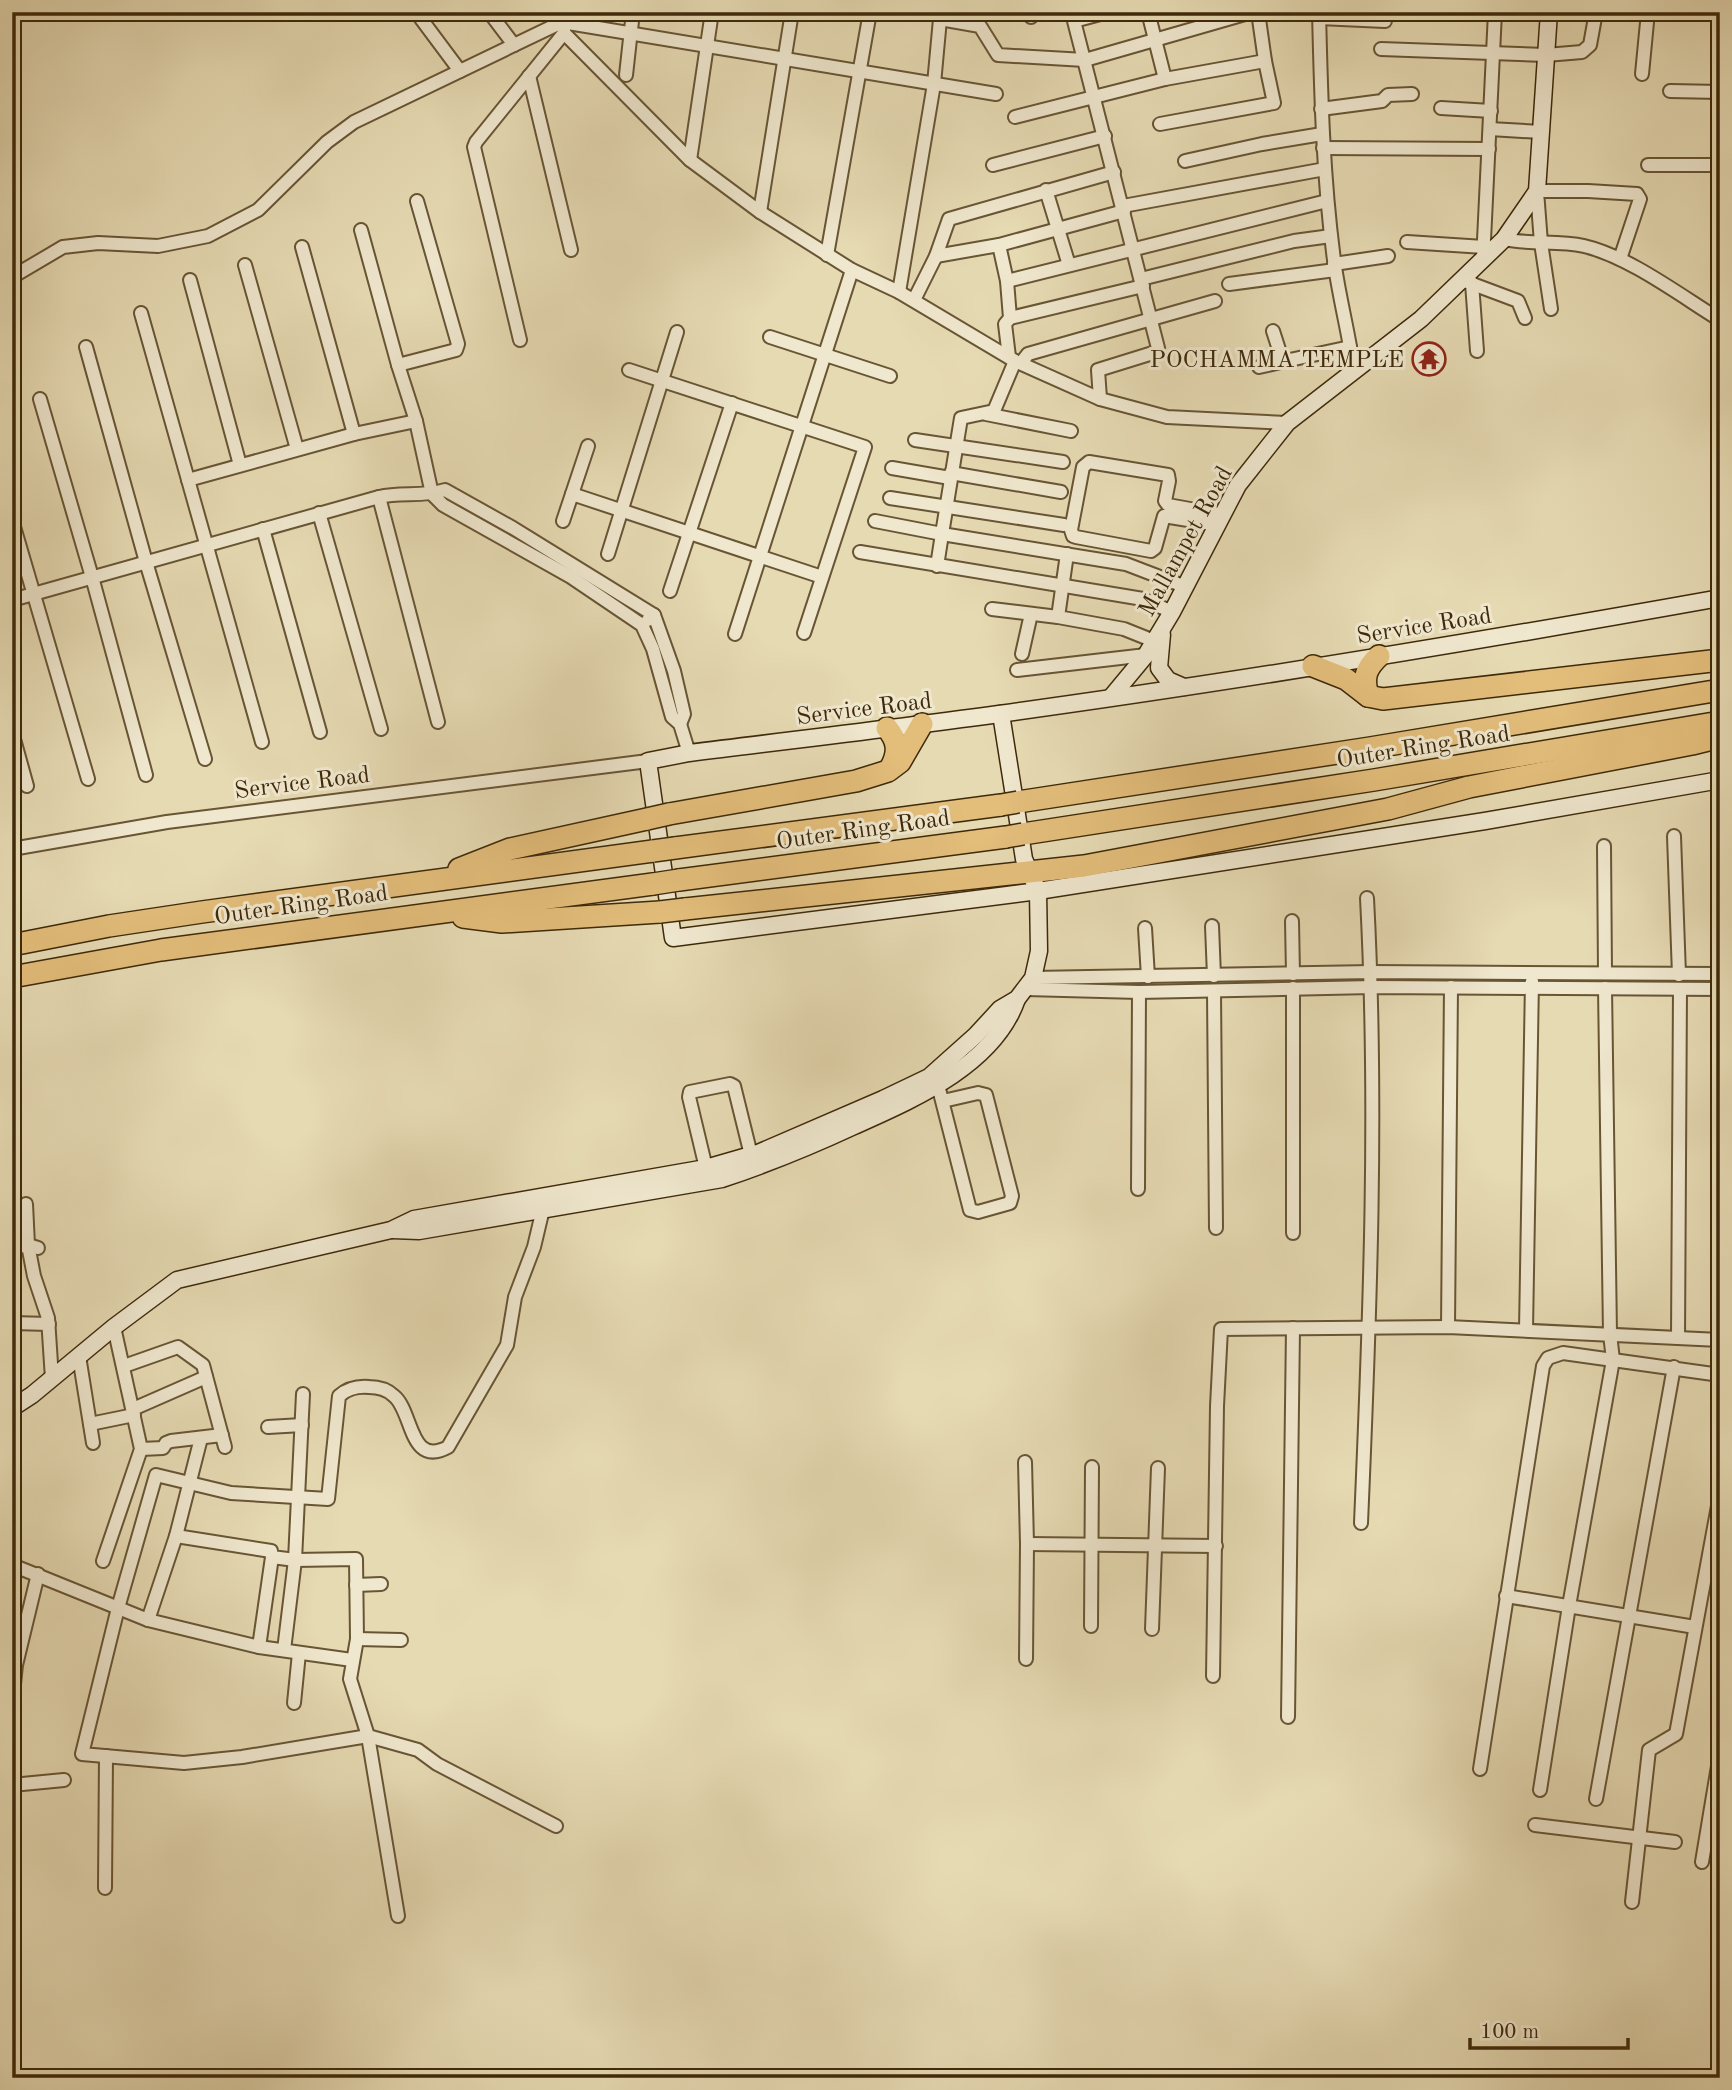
<svg xmlns="http://www.w3.org/2000/svg" width="1732" height="2090" font-family="'Old Standard TT',serif">
<rect width="100%" height="100%" fill="#e6dab3"/>
<filter id="stains"><feTurbulence type="fractalNoise" baseFrequency=".00286" numOctaves="4"/><feColorMatrix values="0 0 0 0 .2 0 0 0 0 .09 0 0 0 0 .02 0 0 0 .5 -.17"/></filter>
<radialGradient id="worn" r=".72"><stop offset=".6" stop-color="#630" stop-opacity="0"/><stop offset="1" stop-color="#630" stop-opacity=".3"/></radialGradient>
<g fill="none" stroke-linecap="round" stroke-linejoin="round">
<defs>
<g id="minor">
<path d="M416 12 460 71"/>
<path d="M489 12 514 45"/>
<path d="M564 12V33L690 160 760 212 852 270 899 292 1015 361 1100 399 1167 417 1287 423"/>
<path d="M1148 12 1165 79"/>
<path d="M1319 12C1321 95 1323 177 1334 260 1339 297 1349 334 1354 371"/>
<path d="M1031 17V12"/>
<path d="M1319 18 1385 21"/>
<path d="M1381 49 1546 55 1582 52 1590 45 1596 12"/>
<path d="M1642 74 1648 12"/>
<path d="M626 75 633 12"/>
<path d="M529 76 571 250"/>
<path d="M1670 91 1720 92"/>
<path d="M1441 108 1491 111"/>
<path d="M1321 109 1382 101 1388 95 1412 94"/>
<path d="M1015 117 1165 79 1265 61"/>
<path d="M1160 124 1274 103 1265 61 1258 12"/>
<path d="M1490 129 1541 132"/>
<path d="M1323 148 1489 149"/>
<path d="M690 160 712 12"/>
<path d="M1185 161 1262 144 1322 134"/>
<path d="M993 165 1105 136"/>
<path d="M1648 165H1720"/>
<path d="M1046 190 1069 265"/>
<path d="M1123 206 1325 169"/>
<path d="M760 212 792 12"/>
<path d="M361 230 398 365 416 421 432 494 443 505 571 577 642 625 653 649 672 717 680 724 689 753"/>
<path d="M1504 239C1530 245 1558 240 1584 246 1628 256 1681 296 1720 320"/>
<path d="M1407 242 1484 247"/>
<path d="M999 245 1007 281 1010 318 1005 324 1009 357"/>
<path d="M302 247 354 434"/>
<path d="M827 255 870 12"/>
<path d="M936 256 999 245 1124 211"/>
<path d="M1483 261 1495 12"/>
<path d="M1334 264 1388 256"/>
<path d="M245 265 297 449"/>
<path d="M12 277 63 247 98 243 158 246 208 236 258 210 327 142 354 122 562 22 996 94"/>
<path d="M1141 279 1294 241 1331 236"/>
<path d="M190 280 240 465"/>
<path d="M1462 280 1518 301 1525 318"/>
<path d="M1007 281 1327 201"/>
<path d="M1472 283 1477 351"/>
<path d="M1229 284 1335 270"/>
<path d="M899 292 934 84 940 19 980 26 998 55 1085 60 1252 12"/>
<path d="M914 300 936 256 949 219 1114 172"/>
<path d="M1551 309 1541 243 1537 191H1588L1637 194 1640 199 1620 259"/>
<path d="M141 313 262 742"/>
<path d="M1010 318 1143 286"/>
<path d="M1273 331 1282 359 1285 361 1350 347"/>
<path d="M770 337 890 376"/>
<path d="M520 340 474 147 476 142 564 33"/>
<path d="M86 347 146 562 205 759"/>
<path d="M1021 363 1028 354 1215 301"/>
<path d="M398 365 456 350 458 344 417 201"/>
<path d="M1259 367 1285 361"/>
<path d="M629 370 865 447 804 633"/>
<path d="M40 399 92 577 146 775"/>
<path d="M1100 399 1098 370 1156 352 1158 348 1074 21 1108 12"/>
<path d="M986 414 1071 431"/>
<path d="M915 440 1063 462"/>
<path d="M892 468 950 478"/>
<path d="M951 473 1061 492"/>
<path d="M188 480 354 434 416 421"/>
<path d="M572 494 822 577"/>
<path d="M379 497 438 722"/>
<path d="M890 498 1064 525"/>
<path d="M319 513 381 729"/>
<path d="M12 520 88 779"/>
<path d="M563 521 588 446"/>
<path d="M875 521 942 534 961 418 994 411 1015 361"/>
<path d="M1218 525 1164 516 1155 548 1151 551 1076 537 1073 536 1071 530 1083 467 1089 462 1168 475 1169 481 1165 501 1168 505 1223 515"/>
<path d="M263 529 320 732"/>
<path d="M860 552 1143 599 1172 612"/>
<path d="M608 554 677 332"/>
<path d="M1067 554 1058 617 1124 629 1154 641"/>
<path d="M937 566 942 534 1126 564 1186 587"/>
<path d="M670 591 732 403"/>
<path d="M12 600 379 497C401 492 424 497 445 490L513 528 654 615"/>
<path d="M992 609 1058 617"/>
<path d="M648 620 654 615 674 671 684 714 680 724"/>
<path d="M735 634 852 270"/>
<path d="M1022 654 1031 614"/>
<path d="M1017 670 1146 655"/>
<path d="M12 732 27 786"/>
<path d="M1674 836 1679 975"/>
<path d="M1604 846 1605 973"/>
<path d="M12 849 167 822 648 761"/>
<path d="M1292 921 1293 974"/>
<path d="M1212 926 1214 976"/>
<path d="M1145 928 1148 977"/>
<path d="M1033 978 1371 972 1720 974"/>
<path d="M1026 989 1139 992 1372 987 1720 989"/>
<path d="M1214 991 1216 1228"/>
<path d="M938 1085 970 1210 978 1212 1010 1203 1012 1196 986 1095 978 1093 943 1101"/>
<path d="M706 1168 689 1097 690 1092 730 1084 734 1086 751 1155"/>
<path d="M1138 1189 1139 992"/>
<path d="M26 1204 28 1245 34 1276 48 1318 52 1379"/>
<path d="M1293 1233V988"/>
<path d="M12 1248 28 1245 38 1248"/>
<path d="M12 1323 49 1324"/>
<path d="M1448 1327 1451 987"/>
<path d="M1526 1330 1532 981"/>
<path d="M1678 1338 1680 989"/>
<path d="M79 1356 93 1443"/>
<path d="M124 1366 178 1347 203 1365 225 1447"/>
<path d="M133 1409 206 1377"/>
<path d="M90 1424 134 1415"/>
<path d="M268 1427 302 1425"/>
<path d="M141 1449 163 1448 166 1443 171 1441 222 1435"/>
<path d="M1025 1462 1027 1544 1026 1659"/>
<path d="M1361 1523C1370 1315 1378 1106 1367 898"/>
<path d="M176 1536 271 1551 272 1557 295 1560 356 1559 357 1639 350 1679 368 1736 418 1750 437 1764 556 1826"/>
<path d="M1027 1544 1216 1546"/>
<path d="M103 1561 141 1449 114 1327"/>
<path d="M12 1565 148 1620 259 1647 352 1660"/>
<path d="M356 1585 381 1584"/>
<path d="M1506 1596 1695 1627"/>
<path d="M148 1620 176 1536 201 1438"/>
<path d="M1091 1626 1092 1467"/>
<path d="M1152 1629 1158 1468"/>
<path d="M357 1639 401 1640"/>
<path d="M259 1647 272 1557"/>
<path d="M284 1650 295 1560 303 1394"/>
<path d="M1213 1676 1217 1406 1221 1329 1448 1327 1720 1340"/>
<path d="M294 1703 299 1653"/>
<path d="M12 1704 16 1665 38 1574"/>
<path d="M1288 1717 1293 1328"/>
<path d="M1480 1769 1543 1366 1548 1358 1563 1353 1720 1375"/>
<path d="M12 1785 64 1780"/>
<path d="M1540 1790 1569 1606 1613 1360 1610 1334 1605 988"/>
<path d="M1596 1799 1674 1367"/>
<path d="M1535 1825 1675 1842"/>
<path d="M1702 1862 1720 1754"/>
<path d="M105 1888 106 1756"/>
<path d="M1632 1902 1649 1750 1676 1734 1720 1495"/>
<path d="M398 1916 368 1736 242 1757 184 1763 82 1754 118 1608 156 1475 231 1493 328 1499 339 1396C348 1388 357 1386 369 1387 378 1387 387 1389 394 1396 413 1411 409 1468 448 1447L507 1345 515 1297 534 1247 543 1209"/>
</g>
<g id="secondary">
<path d="M1720 598C1480 641 1240 681 999 714 896 728 792 740 689 753L648 761 673 938 1038 891 1485 821 1720 780"/>
<path d="M1162 634 1159 668 1168 680 1184 687"/>
<path d="M1112 696 1146 655 1172 612 1238 485 1287 423 1421 319 1504 239 1537 191 1549 12"/>
<path d="M393 1230 419 1231 722 1179C767 1164 809 1147 852 1127 912 1100 994 1066 1017 999"/>
<path d="M12 1408 32 1395 114 1327 177 1280 391 1230 414 1219 706 1168 758 1153 883 1099 929 1077 976 1035 1000 1009 1017 999 1033 978 1039 951 1038 891 1024 859 1001 714"/>
</g>
<g id="motorway">
<path d="M1313 666 1346 679 1368 696 1383 699 1720 660"/>
<path d="M1368 696C1363 678 1365 669 1379 656"/>
<path d="M887 728C898 741 899 752 891 767"/>
<path d="M1018 802 1370 748 1720 690"/>
<path d="M669 814 856 781 888 771 900 762 922 724"/>
<path d="M1023 834 1374 780 1720 722"/>
<path d="M675 848 1001 805"/>
<path d="M459 869 510 849 647 819"/>
<path d="M679 880 1006 837"/>
<path d="M685 909 1084 866 1388 809 1469 787 1692 744 1720 737"/>
<path d="M463 917 502 922 660 912"/>
<path d="M12 945 109 926 202 912 653 851"/>
<path d="M12 977 161 950 653 884"/>
</g>
</defs>
<use href="#minor" stroke="#685534" stroke-width="16"/>
<use href="#secondary" stroke="#3e290a" stroke-width="19"/>
<use href="#motorway" stroke="#3e290a" stroke-width="24"/>
<use href="#minor" stroke="#efe7ce" stroke-width="12"/>
<use href="#secondary" stroke="#efe7ce" stroke-width="16"/>
<use href="#motorway" stroke="#e3bd7a" stroke-width="21"/>
<defs>
<g id="motorway-bridge">
<path d="M1001 805 1018 802"/>
<path d="M647 819 669 814"/>
<path d="M1006 837 1023 834"/>
<path d="M653 851 675 848"/>
<path d="M653 884 679 880"/>
<path d="M660 912 685 909"/>
</g>
</defs>
<use href="#motorway-bridge" stroke="#3e290a" stroke-width="24" stroke-linecap="butt"/>
<use href="#motorway-bridge" stroke="#e3bd7a" stroke-width="21"/>
</g>
<defs>
<symbol id="temple-ring" viewBox="-11 -11 22 22"><circle r="9.5" fill="#efe7ce" stroke="#8f2418" stroke-width="1.5"/><path d="M0-6L5-2H3V0L6.5 2.5H4V6H1.5V3h-3V6H-4V2.5H-6.5L-3 0V-2H-5Z" fill="#8f2418"/></symbol>
</defs>
<g fill-rule="evenodd">
<use href="#temple-ring" x="1410" y="340" width="38" height="38"/>
</g>
<g text-anchor="middle" stroke-width="6" stroke-linejoin="round" paint-order="stroke">
<g font-size="24" fill="#3e290a" stroke="#efe7ce" text-anchor="end">
<text x="1404" y="367">POCHAMMA TEMPLE</text>
</g>
<g font-size="24" fill="#3e290a" stroke="#efe7ce">
<text transform="translate(1185 541) rotate(-61)" y="8">Mallampet Road</text>
<text transform="translate(1424 625) rotate(-9)" y="8">Service Road</text>
<text transform="translate(864 708) rotate(-7)" y="8">Service Road</text>
<text transform="translate(1423 746) rotate(-9)" y="8">Outer Ring Road</text>
<text transform="translate(302 782) rotate(-7)" y="8">Service Road</text>
<text transform="translate(863 829) rotate(-8)" y="8">Outer Ring Road</text>
<text transform="translate(301 904) rotate(-8)" y="8">Outer Ring Road</text>
</g>
</g>
<rect width="1732" height="2090" fill="none" stroke="#e6dab3" stroke-width="42"/>
<rect x="14" y="14" width="1704" height="2062" fill="none" stroke="#3e290a" stroke-width="3.5"/>
<rect x="21" y="21" width="1690" height="2048" fill="none" stroke="#3e290a" stroke-width="2"/>
<path d="M1470 2038v10h158v-10" fill="none" stroke="#3e290a" stroke-width="3.5"/>
<text x="1480" y="2038" font-size="21" fill="#3e290a" stroke="#efe7ce" stroke-width="5" paint-order="stroke">100 m</text>
<rect width="100%" height="100%" filter="url(#stains)"/>
<rect width="100%" height="100%" fill="url(#worn)"/>
</svg>
